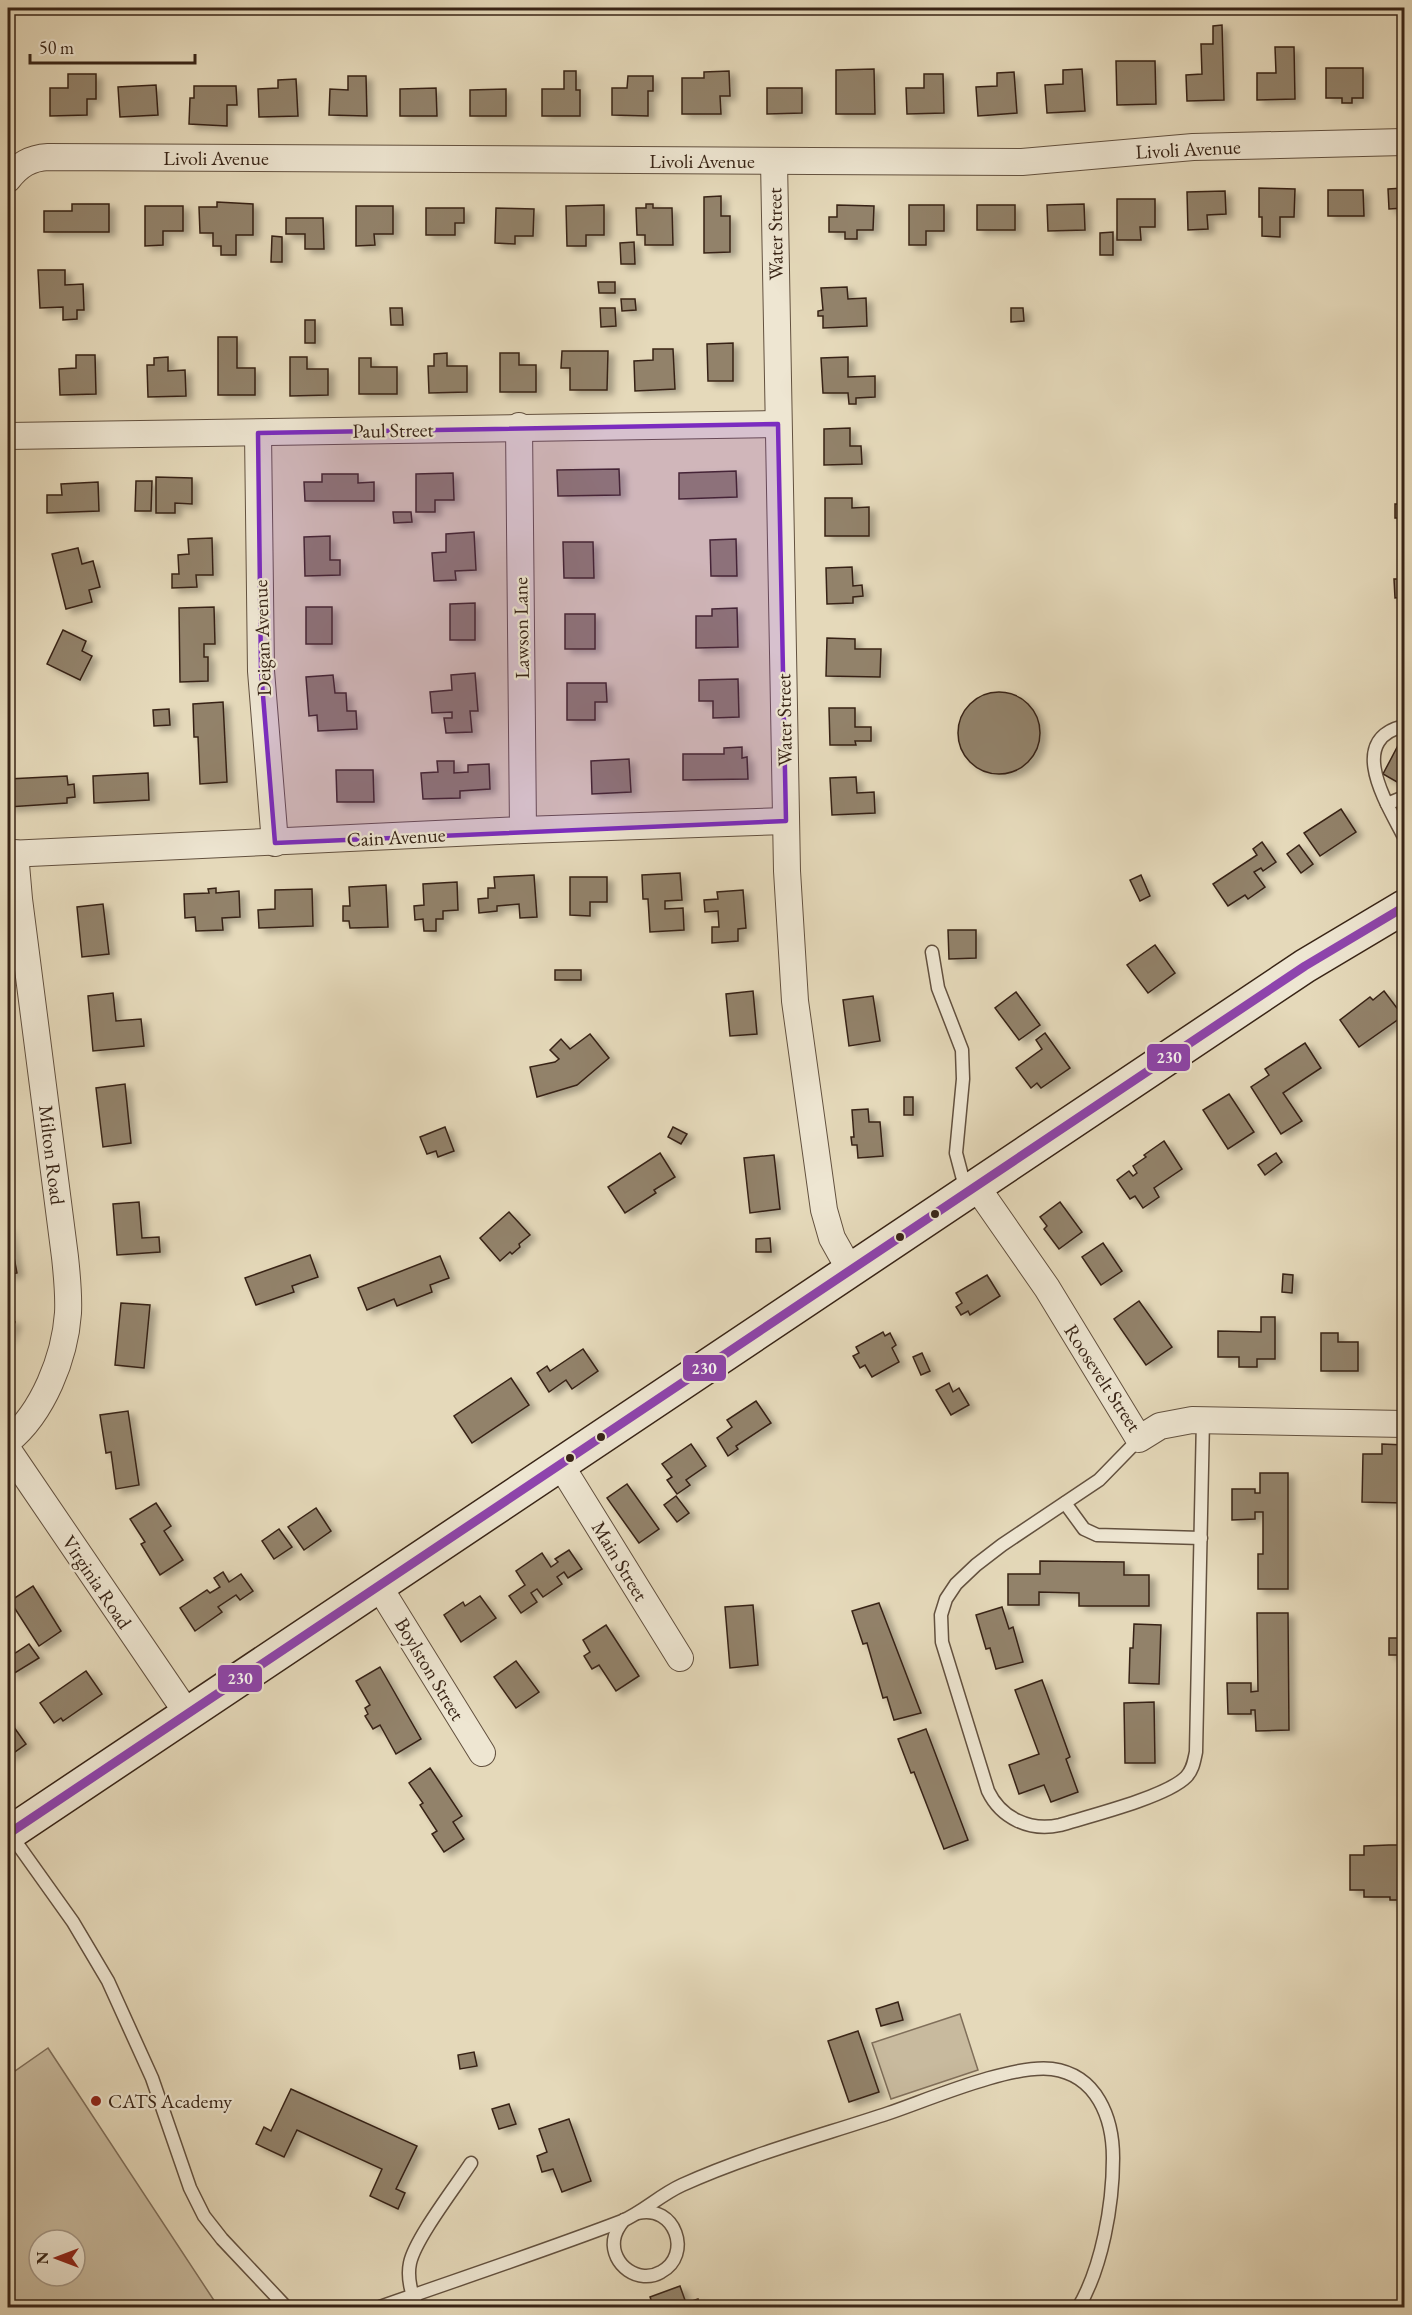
<svg xmlns="http://www.w3.org/2000/svg" width="1412" height="2315" font-family="'EB Garamond',serif">
<defs>
<filter id="shadow"><feDropShadow dx="6" dy="4" stdDeviation="3" flood-color="#0004"/></filter>
</defs>
<rect width="100%" height="100%" fill="#e5d9ba"/>
<filter id="stains"><feTurbulence type="fractalNoise" baseFrequency=".00333" numOctaves="4"/><feColorMatrix values="0 0 0 0 .2 0 0 0 0 .09 0 0 0 0 .02 0 0 0 .5 -.17"/></filter>
<radialGradient id="worn" r=".72"><stop offset=".6" stop-color="#630" stop-opacity="0"/><stop offset="1" stop-color="#630" stop-opacity=".3"/></radialGradient>
<g fill="#c8ba9e" stroke="#806f5a" stroke-width="1.5" fill-rule="evenodd">
<path d="M960 2014 978 2070 891 2099 872 2043Z"/>
<path d="M48 2048 217 2305 212 2307H8V2076ZM39 2240H75V2276H39Z"/>
</g>
<g fill="#92826b" stroke="#382416" stroke-width="1.5" filter="url(#shadow)">
<path d="M1222 25 1224 100 1187 101 1186 75 1202 74 1201 44H1213V26Z"/>
<path d="M1275 47H1294L1295 99 1257 100V73H1276Z"/>
<path d="M1116 61H1155L1156 104 1117 105Z"/>
<path d="M1326 68H1363V98H1352V103H1342V98H1326Z"/>
<path d="M874 69 875 114H836V70Z"/>
<path d="M1082 69 1085 111 1047 113 1045 85 1063 84V70Z"/>
<path d="M564 71H576V90H580V116H542V89H564Z"/>
<path d="M729 71 730 96H720L721 114H682V78H704V72Z"/>
<path d="M1014 72 1017 113 978 116 976 87 997 86V73Z"/>
<path d="M68 74H96V99H87V115L50 116V88H68Z"/>
<path d="M924 74H943L944 113 907 114 906 88H924Z"/>
<path d="M348 76H366L367 116 329 115 330 89 348 90Z"/>
<path d="M628 76H653V91H648V116L612 115V88H627Z"/>
<path d="M296 79 298 116 259 117 258 89 278 88V80Z"/>
<path d="M156 85 158 115 120 117 118 87Z"/>
<path d="M194 86H236L237 105H227V126L189 124 190 98H194Z"/>
<path d="M436 88 437 116H400V89Z"/>
<path d="M767 88H802V113L767 114Z"/>
<path d="M506 89V116H470V90Z"/>
<path d="M1259 188 1295 189 1294 217H1280V237L1262 236V217H1259Z"/>
<path d="M1404 188V208L1389 209 1388 189Z"/>
<path d="M1328 190H1363L1364 216H1328Z"/>
<path d="M1225 191 1226 214 1207 215 1208 229 1188 230 1187 192Z"/>
<path d="M721 196V216H730V252L704 253V197Z"/>
<path d="M1117 199H1155V227H1140L1141 240H1117Z"/>
<path d="M217 202 253 204V235H236V255H221V246H213V233H200L199 207H217Z"/>
<path d="M72 204H109V232H44V211H72Z"/>
<path d="M646 204H653V208H672L673 245H645V235H637L636 208H646Z"/>
<path d="M1084 204 1085 230 1048 231 1047 205Z"/>
<path d="M604 205V235H586V246H567L566 206Z"/>
<path d="M837 205 874 206 873 230H857V239H845V232H829V217H837Z"/>
<path d="M909 205H944V231H926V245H909Z"/>
<rect x="977" y="205" width="38" height="25"/>
<path d="M145 206H183V231H163V245L145 246Z"/>
<path d="M356 206H393V234H374L375 245 356 246Z"/>
<path d="M426 208H464V223H455V235H426Z"/>
<path d="M496 208 534 209 533 236H515V244L495 243Z"/>
<path d="M286 218H323L324 249H305V234H286Z"/>
<path d="M1113 232V255H1100V233Z"/>
<path d="M272 236 282 237V262H271Z"/>
<path d="M634 242 635 264H621L620 243Z"/>
<path d="M38 270H65V285L83 284 84 310H77V319L63 320V307L40 308Z"/>
<path d="M598 282H615V293H599Z"/>
<path d="M847 287 848 299 866 298 867 326 823 328V316H818V311L823 310 821 288Z"/>
<path d="M621 299H635L636 310 622 311Z"/>
<path d="M390 308H402L403 325H391Z"/>
<path d="M600 308H615L616 326 601 327Z"/>
<path d="M1011 308H1023L1024 321 1011 322Z"/>
<rect x="305" y="320" width="10" height="23"/>
<path d="M218 337H237V368H255V395H218Z"/>
<path d="M733 343V381H708L707 344Z"/>
<path d="M653 349H673L675 389 635 391 634 361 653 360Z"/>
<path d="M562 351H608L607 390H570V368H561Z"/>
<path d="M447 353V366H467V392L429 393 428 366H434V354Z"/>
<path d="M500 353H519V365H536V392H500Z"/>
<path d="M76 355H95L96 394 60 395 59 369 76 368Z"/>
<path d="M168 357V371L185 370 186 396 148 397 147 365H154V358Z"/>
<path d="M290 357H307V369H328V395L290 396Z"/>
<path d="M848 357V377L875 376V397L856 398V404H849L848 393H823L821 358Z"/>
<path d="M359 358H371V367H397V394H359Z"/>
<path d="M850 428V446H861L862 464 824 465V429Z"/>
<path d="M619 469 620 495 558 496 557 470Z"/>
<path d="M736 471 737 497 679 499V473Z"/>
<path d="M453 473 454 500H435V512H416V474Z"/>
<path d="M322 474H358V483L374 482V501H305L304 482H322Z"/>
<path d="M156 477 192 478V504L175 503V513H156Z"/>
<path d="M136 481H152L151 511H135Z"/>
<path d="M98 482 99 511 47 513V495H62L61 484Z"/>
<path d="M825 498H852V508L869 507V536H825Z"/>
<rect x="1395" y="504" width="9" height="14"/>
<path d="M393 512H411L412 522 394 523Z"/>
<path d="M474 532 476 570 455 571 456 580 434 581 432 553 446 552V534Z"/>
<path d="M330 536V560H340V575L305 576 304 537Z"/>
<path d="M212 538 213 575H196L197 587 172 588V574H179L178 555 189 554 188 539Z"/>
<path d="M736 539 737 576H711L710 540Z"/>
<path d="M563 542H593L594 578H564Z"/>
<path d="M78 548 82 564 93 561 100 587 89 590 92 602 66 609 52 554Z"/>
<path d="M852 567 853 586 862 585 863 596 853 597V603L827 604 826 568Z"/>
<path d="M1394 579H1404V597L1395 598Z"/>
<path d="M475 603V640H450V604Z"/>
<path d="M214 607 215 644H204V657H208V681L180 682 179 608Z"/>
<rect x="306" y="607" width="26" height="37"/>
<path d="M737 608 738 647 696 648V616H712V609Z"/>
<rect x="565" y="614" width="30" height="35"/>
<path d="M63 630 86 641 82 651 92 656 80 680 47 664Z"/>
<path d="M827 638 855 639V649H881L880 677 826 676Z"/>
<path d="M475 673 478 711H470L472 732 446 733 444 718H452V712L432 713 430 692 452 690 451 675Z"/>
<path d="M333 675 335 693H346L347 711H356L357 729 318 731 317 715 309 716 306 677Z"/>
<path d="M738 679 739 717 713 718V701H699V680Z"/>
<path d="M567 683H606L607 702H595V720H567Z"/>
<circle cx="999" cy="733" r="41"/>
<path d="M223 702 227 782 200 784 198 737H194L193 704Z"/>
<path d="M829 708H855V727H871V741H855L856 745H830Z"/>
<path d="M169 709 170 725 154 726 153 710Z"/>
<path d="M1404 734V786L1383 774Z"/>
<path d="M742 747V758L747 757 748 779 683 780V754H724V748Z"/>
<path d="M629 759 631 792 592 794 591 761Z"/>
<path d="M437 761H454V773L468 772V765L489 764 490 789 460 791V798L423 799 421 773 438 772Z"/>
<path d="M336 770H373L374 802H337Z"/>
<path d="M148 773 149 800 94 803 93 776Z"/>
<path d="M67 776 68 785 74 784 75 797 67 798V803L8 807V779Z"/>
<path d="M856 777 857 793 874 792 875 813 832 815 830 778Z"/>
<path d="M1341 809 1356 832 1320 856 1304 833Z"/>
<path d="M1262 842 1276 862 1263 871 1261 868 1254 872 1265 887 1248 899 1245 895 1228 906 1213 884 1257 855 1253 849Z"/>
<path d="M1299 845 1313 864 1301 873 1287 854Z"/>
<path d="M680 873 682 900 665 901V909L683 908 684 930 650 932 648 899H643L642 875Z"/>
<path d="M534 875 537 917 520 918 519 904 497 906V911L479 913 478 899 488 898V888H495L494 877Z"/>
<path d="M1141 875 1150 896 1140 901 1130 880Z"/>
<path d="M570 877H607V902H590V916L570 915Z"/>
<path d="M457 882 458 910 443 911V919H436V931H424L423 919 415 920 414 906 424 905 423 884Z"/>
<path d="M386 885 388 927 350 928 349 921H343V906H350L349 887Z"/>
<path d="M216 888V893L239 891 240 917 222 918 223 930 196 931 195 917 185 918 184 894 209 893 208 889Z"/>
<path d="M312 889 313 926 259 928 258 910 275 909V890Z"/>
<path d="M743 890 746 928 738 929V941L712 943V927H719L718 911 705 912 704 900 718 899 717 892Z"/>
<path d="M103 904 109 954 82 957 77 907Z"/>
<path d="M948 930H976V958L949 959Z"/>
<path d="M1155 945 1175 973 1148 993 1127 965Z"/>
<rect x="555" y="970" width="26" height="10"/>
<path d="M753 991 757 1034 730 1036 726 994Z"/>
<path d="M1384 991 1403 1016 1359 1047 1340 1020 1370 997 1373 1000Z"/>
<path d="M1016 992 1040 1025 1019 1040 995 1008Z"/>
<path d="M113 993 116 1021 141 1019 144 1046 93 1051 88 996Z"/>
<path d="M873 996 880 1041 849 1046 843 1000Z"/>
<path d="M1045 1033 1070 1068 1041 1088 1037 1083 1031 1088 1016 1068 1042 1049 1036 1040Z"/>
<path d="M590 1034 609 1058 577 1085 537 1097 530 1067 555 1062 559 1059 550 1050 561 1039 570 1049Z"/>
<path d="M1305 1043 1321 1068 1283 1093 1302 1121 1281 1134 1251 1087 1269 1075 1265 1069Z"/>
<path d="M125 1084 131 1143 103 1147 96 1088Z"/>
<path d="M1229 1094 1254 1132 1228 1149 1203 1110Z"/>
<rect x="904" y="1097" width="9" height="18"/>
<path d="M868 1109 869 1122H880L883 1156 858 1158 857 1145H852L851 1137H854L852 1110Z"/>
<path d="M445 1127 454 1151 438 1157 436 1151 427 1154 420 1137Z"/>
<path d="M673 1127 687 1134 681 1144 668 1137Z"/>
<path d="M1164 1141 1182 1169 1154 1188 1159 1197 1143 1208 1135 1196 1130 1199 1117 1180 1129 1171 1133 1176 1137 1173 1133 1166 1146 1157 1144 1155Z"/>
<path d="M660 1153 675 1177 654 1190 656 1193 625 1213 608 1187Z"/>
<path d="M1276 1153 1282 1162 1265 1175 1258 1165Z"/>
<path d="M774 1155 780 1209 750 1213 744 1158Z"/>
<path d="M139 1202 142 1238 159 1237 160 1252 117 1255 113 1204Z"/>
<path d="M1060 1202 1082 1232 1059 1249 1044 1229 1047 1226 1040 1217Z"/>
<path d="M509 1212 530 1235 519 1244 520 1247 512 1254 510 1252 500 1261 480 1238Z"/>
<path d="M8 1226 17 1273 8 1275Z"/>
<path d="M770 1238 771 1252H756V1239Z"/>
<path d="M1103 1243 1122 1271 1101 1285 1082 1257Z"/>
<path d="M310 1255 318 1277 292 1286 294 1292 256 1305 245 1278Z"/>
<path d="M440 1256 449 1278 430 1285 432 1292 397 1306 394 1299 367 1310 358 1288Z"/>
<path d="M1283 1274 1293 1275 1292 1293 1282 1292Z"/>
<path d="M987 1275 1000 1296 970 1315 968 1311 961 1315 956 1307 962 1303 956 1293Z"/>
<path d="M1139 1301 1172 1347 1146 1365 1114 1319Z"/>
<path d="M121 1303 150 1305 144 1368 115 1365Z"/>
<path d="M1261 1317H1275V1359H1257V1367H1239V1357H1218V1331L1261 1332Z"/>
<path d="M8 1319 15 1322 8 1340Z"/>
<path d="M883 1332 885 1336 890 1333 896 1345 892 1348 899 1362 872 1377 865 1365 860 1368 853 1356 859 1353 856 1347Z"/>
<path d="M1321 1333H1338V1342H1358V1371H1321Z"/>
<path d="M583 1349 598 1371 572 1389 566 1380 549 1392 537 1373 547 1366 550 1371Z"/>
<path d="M922 1353 930 1371 921 1375 913 1357Z"/>
<path d="M511 1378 529 1405 472 1443 454 1416Z"/>
<path d="M949 1383 953 1392 959 1388 969 1405 951 1415 936 1390Z"/>
<path d="M756 1401 771 1423 736 1446 738 1449 728 1456 717 1438 732 1427 727 1420Z"/>
<path d="M128 1411 139 1485 116 1489 111 1452 106 1453 100 1415Z"/>
<path d="M691 1444 706 1466 686 1480 690 1485 677 1494 667 1480 672 1477 662 1464Z"/>
<path d="M1382 1444 1404 1445V1503L1362 1502 1363 1454H1382Z"/>
<path d="M1260 1473H1288V1589H1258V1554H1263V1512H1255V1519L1232 1520V1489H1255V1493H1260Z"/>
<path d="M627 1484 659 1529 639 1543 607 1498Z"/>
<path d="M676 1496 689 1513 677 1522 664 1505Z"/>
<path d="M156 1503 171 1526 164 1531 183 1560 160 1575 141 1544 145 1542 130 1519Z"/>
<path d="M316 1508 331 1531 304 1550 288 1527Z"/>
<path d="M279 1529 292 1547 274 1559 262 1541Z"/>
<path d="M569 1550 582 1569 568 1578 564 1572 557 1577 562 1584 543 1597 537 1589 531 1593 537 1602 521 1613 509 1596 525 1585 516 1571 542 1553 551 1567 558 1562 555 1559Z"/>
<path d="M1040 1561 1124 1562V1575H1149V1606H1079V1593L1039 1592V1605H1008V1574H1040Z"/>
<path d="M223 1572 229 1582 241 1574 253 1591 240 1600 236 1595 218 1607 222 1612 195 1631 180 1608 207 1590 210 1593 220 1587 214 1578Z"/>
<path d="M1398 1580H1404V1604H1403V1596H1398Z"/>
<path d="M33 1586 61 1631 39 1646 10 1601Z"/>
<path d="M480 1596 496 1618 461 1642 444 1615 463 1602 465 1606Z"/>
<path d="M879 1603 921 1713 894 1720 887 1697 883 1698 867 1643 863 1644 852 1611Z"/>
<path d="M753 1605 758 1665 730 1668 725 1607Z"/>
<path d="M1002 1607 1009 1629 1013 1627 1023 1662 996 1669 990 1648 986 1649 976 1615Z"/>
<path d="M1257 1613H1288L1289 1730 1256 1731 1255 1710H1251V1714H1228L1227 1683H1251V1692L1258 1691Z"/>
<path d="M1134 1624 1161 1625 1159 1684 1129 1683 1130 1648H1133Z"/>
<path d="M606 1625 639 1676 616 1691 599 1665 592 1669 584 1656 590 1652 583 1640Z"/>
<rect x="1389" y="1638" width="15" height="17"/>
<path d="M29 1644 39 1658 13 1674 8 1665V1658Z"/>
<path d="M516 1661 539 1692 516 1708 494 1677Z"/>
<path d="M380 1667 421 1739 396 1754 380 1725 373 1729 365 1716 368 1714 365 1708 370 1705 356 1681Z"/>
<path d="M86 1671 102 1694 63 1721 61 1718 54 1723 40 1703Z"/>
<path d="M1042 1680 1070 1757 1066 1759 1078 1792 1051 1802 1044 1785 1019 1794 1009 1765 1039 1754 1015 1690Z"/>
<path d="M1154 1702 1155 1763H1125L1124 1703Z"/>
<path d="M11 1723 26 1744 8 1757V1726Z"/>
<path d="M926 1729 968 1840 944 1849 914 1772 911 1773 898 1739Z"/>
<path d="M430 1768 462 1816 453 1822 464 1839 444 1852 432 1834 437 1831 420 1805 423 1803 409 1783Z"/>
<path d="M1389 1845H1404V1900H1390V1897H1364V1890H1350V1855H1364V1846Z"/>
<path d="M898 2002 903 2020 881 2026 876 2009Z"/>
<path d="M858 2031 879 2092 849 2102 828 2041Z"/>
<path d="M474 2052 477 2066 460 2069 458 2055Z"/>
<path d="M291 2089 417 2146 396 2189 405 2193 398 2209 370 2196 382 2169 297 2130 284 2157 256 2144 264 2127 271 2131Z"/>
<path d="M509 2104 516 2124 499 2129 492 2109Z"/>
<path d="M569 2119 591 2181 562 2192 553 2169 542 2172 537 2156 547 2152 539 2129Z"/>
<path d="M680 2286 686 2303 698 2299 701 2308H654L650 2297Z"/>
</g>
<g fill="none" stroke-linecap="round" stroke-linejoin="round">
<defs>
<g id="lane">
<path d="M1404 726C1345 740 1388 805 1404 837"/>
<path d="M1387 804 1404 797"/>
<path d="M932 952 938 988 962 1050 963 1079 956 1153 966 1191"/>
<path d="M1139 1439 1099 1480 1002 1545 976 1565 956 1584 946 1599 941 1615 942 1642 988 1791C1001 1818 1030 1832 1060 1825 1090 1816 1166 1797 1186 1777 1193 1770 1194 1761 1196 1752L1203 1419"/>
<path d="M1065 1503 1084 1529 1097 1535 1201 1538"/>
<path d="M11 1835 73 1922 108 1981 152 2078 190 2188 204 2216 222 2239 287 2308"/>
<path d="M624 2220C619 2226 615 2232 614 2240 611 2265 639 2285 661 2272 693 2255 675 2204 638 2213"/>
<path d="M377 2308C459 2279 541 2252 622 2221 643 2212 660 2195 682 2185 748 2155 820 2136 889 2113 930 2099 1011 2064 1052 2069 1097 2075 1113 2118 1113 2158 1113 2205 1102 2268 1078 2308"/>
<path d="M419 2308C411 2296 407 2277 410 2263 415 2239 456 2186 471 2163"/>
</g>
<g id="street">
<path d="M774 161 787 871 795 1001 824 1210 832 1238 850 1270"/>
<path d="M8 179C19 165 30 158 48 157L1022 162 1193 147 1404 142"/>
<path d="M519 426 523 830"/>
<path d="M258 433 261 671 275 843"/>
<path d="M8 436 778 424"/>
<path d="M8 854 523 830 786 821"/>
<path d="M976 1186 1047 1288 1139 1439 1160 1426 1192 1420 1404 1424"/>
<path d="M8 1441C43 1413 65 1357 68 1313 69 1294 67 1276 65 1257L19 899 15 853"/>
<path d="M8 1450 187 1713"/>
<path d="M560 1464 680 1658"/>
<path d="M378 1585 482 1753"/>
</g>
<path id="secondary" d="M8 1834 1305 966 1404 907"/>
</defs>
<use href="#lane" stroke="#63513f" stroke-width="15"/>
<use href="#street" stroke="#63513f" stroke-width="28"/>
<use href="#secondary" stroke="#382416" stroke-width="36"/>
<use href="#lane" stroke="#eee6d2" stroke-width="12"/>
<use href="#street" stroke="#eee6d2" stroke-width="26"/>
<use href="#secondary" stroke="#eee6d2" stroke-width="33"/>
<defs>
<path id="bus-1" d="M8 1834 1305 966 1404 907"/>
</defs>
<use href="#bus-1" stroke="#eee6d2" stroke-width="14"/>
<use href="#bus-1" stroke="#8e44ad" stroke-width="9"/>
</g>
<path fill="#7b2cbf" fill-opacity="0.2" stroke="#7b2cbf" stroke-width="4.5" stroke-linejoin="round" d="M778 424 786 821 275 843 261 671 258 433Z"/>
<g fill="#382416" stroke="#eee6d2" stroke-width="2">
<circle cx="935" cy="1214" r="5"/>
<circle cx="900" cy="1237" r="5"/>
<circle cx="601" cy="1437" r="5"/>
<circle cx="570" cy="1458" r="5"/>
</g>
<circle fill="#8f2418" stroke="#eee6d2" stroke-width="2" cx="96" cy="2101" r="6"/>
<g text-anchor="middle" stroke-width="4.5" stroke-linejoin="round" paint-order="stroke">
<g font-size="20" fill="#382416" stroke="#eee6d2">
<text transform="translate(1188 149) rotate(-3)" y="7">Livoli Avenue</text>
<text x="216" y="165">Livoli Avenue</text>
<text x="702" y="168">Livoli Avenue</text>
<text transform="translate(775 234) rotate(-91)" y="7">Water Street</text>
<text transform="translate(393 430) rotate(-1)" y="7">Paul Street</text>
<text transform="translate(521 628) rotate(-91)" y="7">Lawson Lane</text>
<text transform="translate(262 638) rotate(-92)" y="7">Deigan Avenue</text>
<text transform="translate(784 720) rotate(-91)" y="7">Water Street</text>
<text transform="translate(396 837) rotate(-3)" y="7">Cain Avenue</text>
<text transform="translate(52 1155) rotate(83)" y="7">Milton Road</text>
<text transform="translate(1103 1378) rotate(57)" y="7">Roosevelt Street</text>
<text transform="translate(620 1561) rotate(59)" y="7">Main Street</text>
<text transform="translate(97 1582) rotate(56)" y="7">Virginia Road</text>
<text transform="translate(430 1669) rotate(59)" y="7">Boylston Street</text>
</g>
<g font-size="20" fill="#382416" stroke="#eee6d2" text-anchor="start">
<text x="108" y="2108">CATS Academy</text>
</g>
</g>
<g stroke="#eee6d2" stroke-width="2">
<rect x="1146" y="1043" width="45" height="29" rx="6" fill="#8e44ad"/>
<rect x="682" y="1354" width="45" height="28" rx="6" fill="#8e44ad"/>
<rect x="217" y="1664" width="46" height="29" rx="6" fill="#8e44ad"/>
</g>
<g font-size="16" text-anchor="middle" font-weight="bold" fill="#fff">
<text x="1169" y="1063">230</text>
<text x="704" y="1374">230</text>
<text x="240" y="1684">230</text>
</g>
<rect width="1412" height="2315" fill="none" stroke="#e5d9ba" stroke-width="30"/>
<rect x="9" y="9" width="1394" height="2297" fill="none" stroke="#382416" stroke-width="3"/>
<rect x="15" y="15" width="1382" height="2285" fill="none" stroke="#382416" stroke-width="1.5"/>
<g transform="translate(57 2258) rotate(270)"><circle r="28" fill="#eee6d2" stroke="#a59887" stroke-width="1.5"/>
<path d="M0-4.5L10 22L0 15L-10 22Z" fill="#8f2418"/>
<text y="-9" font-size="16" font-weight="bold" text-anchor="middle" fill="#382416">N</text>
</g>
<path d="M30 54v9h165v-9" fill="none" stroke="#382416" stroke-width="3"/>
<text x="39" y="54" font-size="18" fill="#382416" stroke="#eee6d2" stroke-width="4.5" paint-order="stroke">50 m</text>
<rect width="100%" height="100%" filter="url(#stains)"/>
<rect width="100%" height="100%" fill="url(#worn)"/>
</svg>
